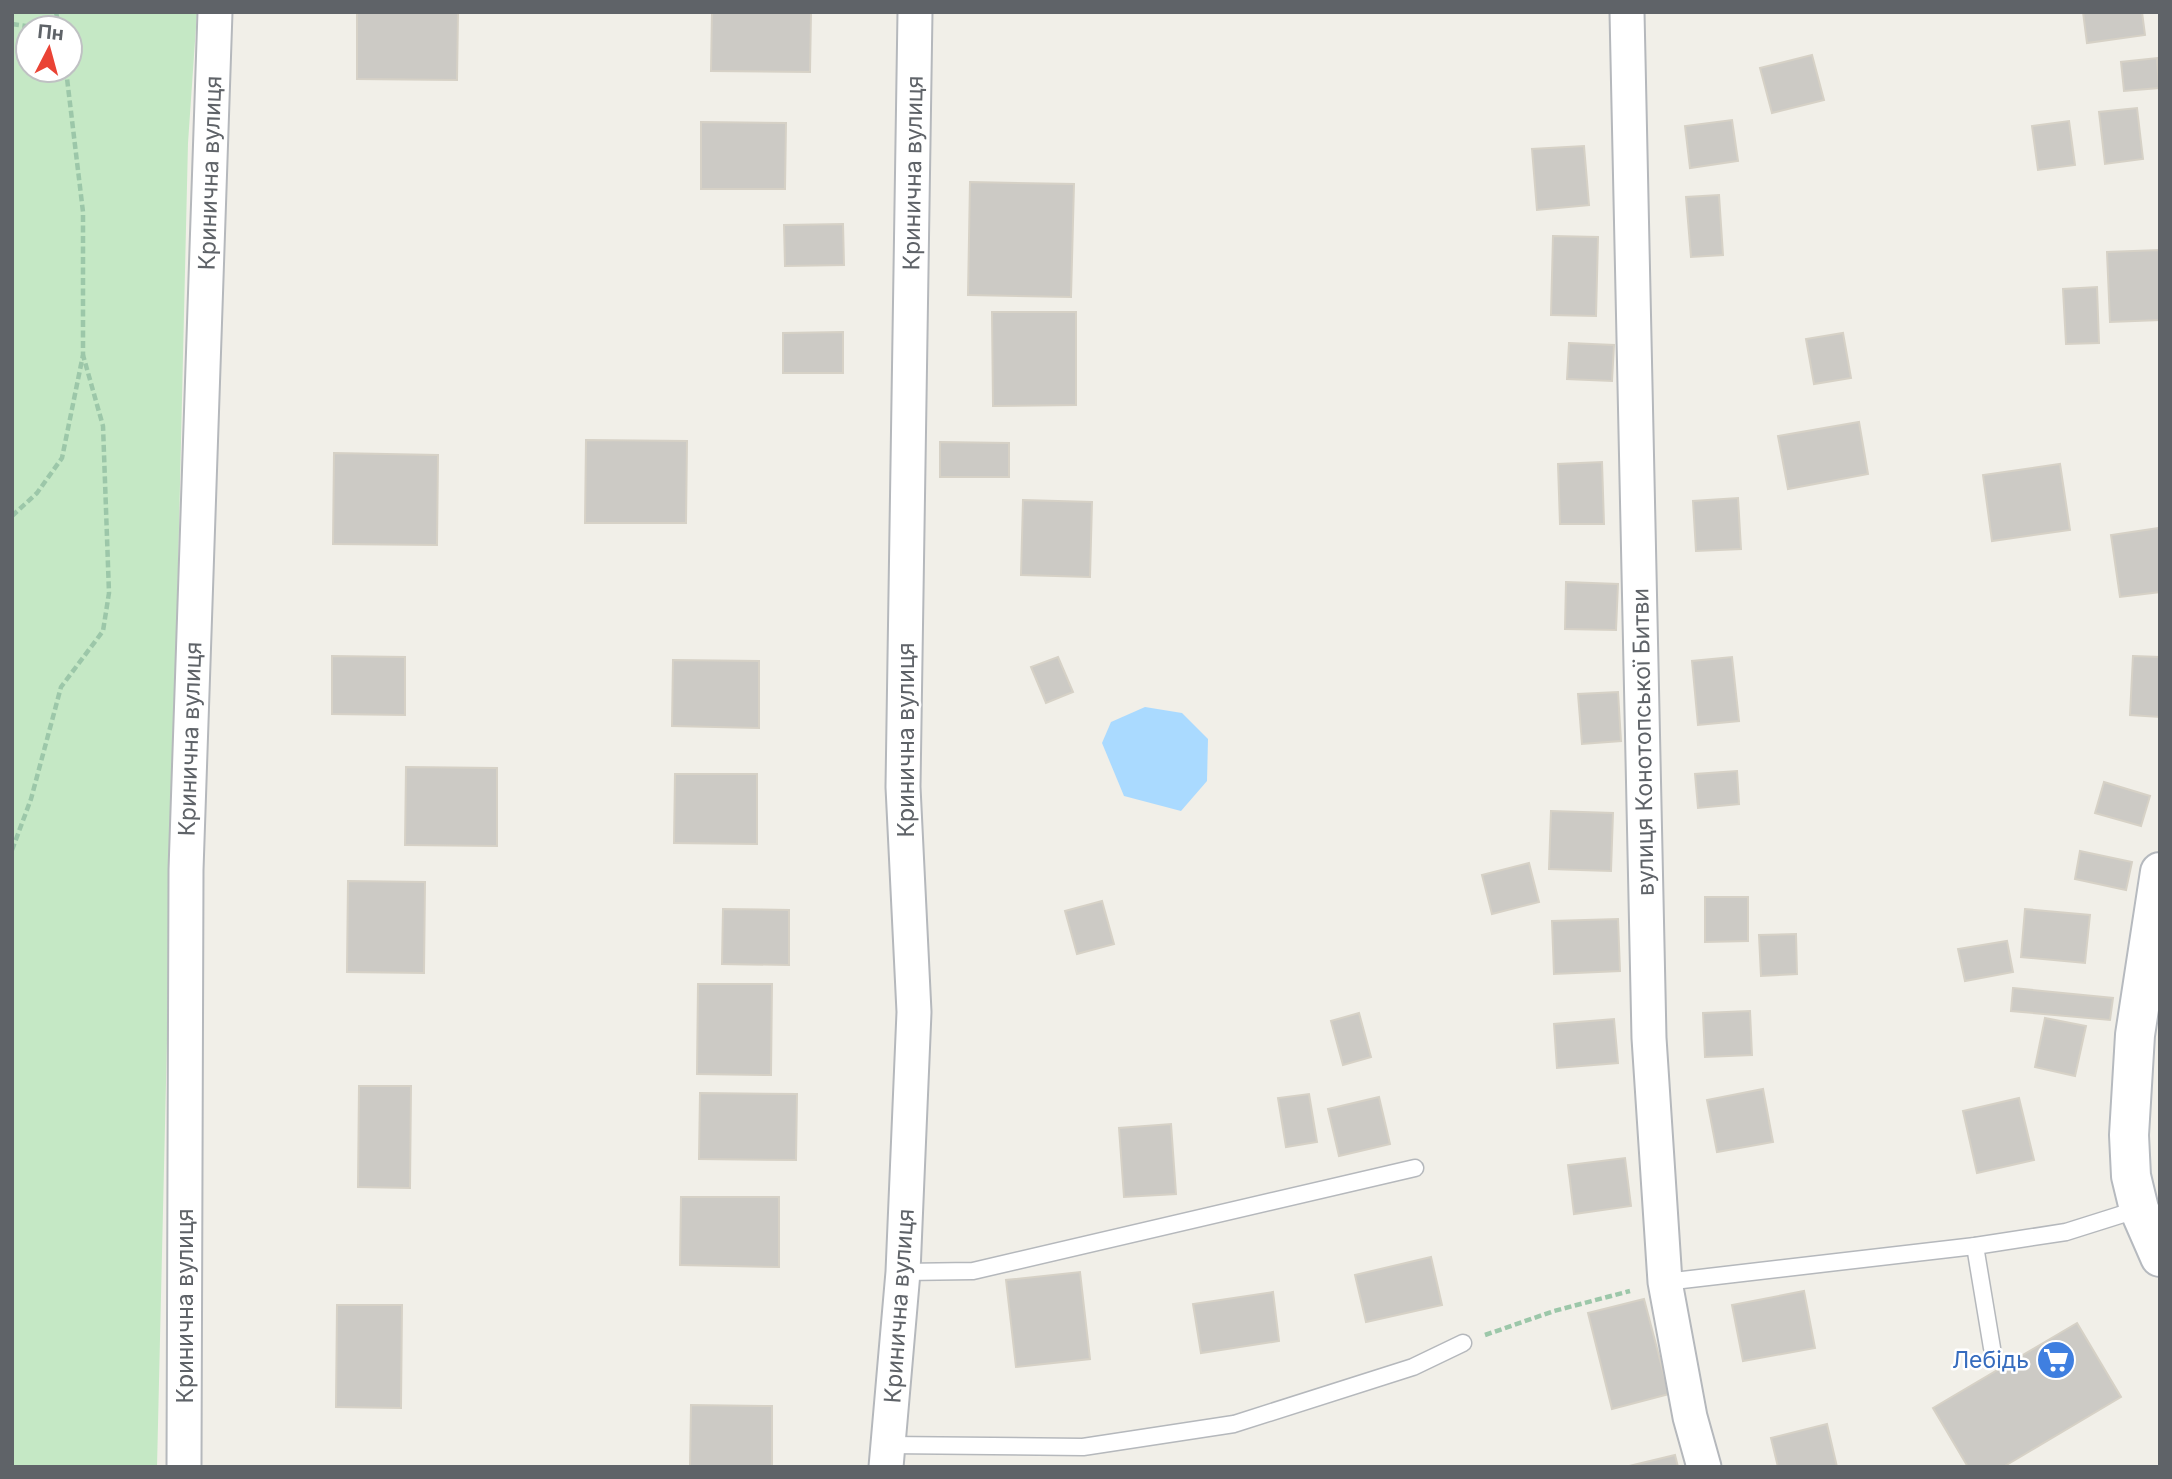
<svg xmlns="http://www.w3.org/2000/svg" width="2172" height="1479" font-family="Inter,sans-serif">
<rect width="100%" height="100%" fill="#f1efe8"/>
<path fill="#c5e8c5" fill-rule="evenodd" d="M12 12H197L188 143 157 1467H12ZM28 28H70V70H28Z"/>
<path fill="#aadaff" d="M1145 707 1182 713 1208 739 1207 781 1181 811 1124 796 1102 743 1111 722Z"/>
<g fill="#cccac5" stroke="#d6d1c6" stroke-width="2">
<path d="M357 12H458L457 80 357 79Z"/>
<path d="M712 12H811L810 72 711 71Z"/>
<path d="M2083 12H2142L2145 35 2087 43Z"/>
<path d="M1812 55 1824 100 1772 113 1760 68Z"/>
<path d="M2157 58 2159 88 2124 91 2121 62Z"/>
<path d="M2137 108 2143 159 2105 164 2099 112Z"/>
<path d="M1732 120 1738 161 1690 168 1685 126Z"/>
<path d="M2069 121 2075 165 2038 170 2032 126Z"/>
<path d="M701 122 786 123 785 189H701Z"/>
<path d="M1584 146 1589 205 1537 210 1532 149Z"/>
<path d="M970 182 1074 184 1071 297 968 295Z"/>
<path d="M1719 195 1723 255 1691 257 1686 197Z"/>
<path d="M843 224 844 265 785 266 784 225Z"/>
<path d="M1553 236 1598 237 1596 316 1551 315Z"/>
<path d="M2160 250V320L2110 322 2107 252Z"/>
<path d="M2097 287 2099 343 2066 344 2063 289Z"/>
<path d="M992 312H1076V405L993 406Z"/>
<path d="M843 332V373H783V333Z"/>
<path d="M1843 333 1851 378 1814 384 1806 339Z"/>
<path d="M1569 343 1614 345 1612 381 1567 379Z"/>
<path d="M1859 422 1868 474 1788 489 1778 436Z"/>
<path d="M586 440 687 441 686 523H585Z"/>
<path d="M940 442 1009 443V477H940Z"/>
<path d="M334 453 438 455 437 545 333 544Z"/>
<path d="M1602 462 1604 524H1560L1558 464Z"/>
<path d="M2060 464 2070 530 1992 541 1983 475Z"/>
<path d="M1738 498 1741 549 1696 551 1693 501Z"/>
<path d="M1023 500 1092 502 1090 577 1021 575Z"/>
<path d="M2159 528 2160 592 2120 597 2111 535Z"/>
<path d="M1566 582 1618 584 1616 630 1565 629Z"/>
<path d="M332 656 405 657V715L332 714Z"/>
<path d="M2133 656 2160 657V717L2130 715Z"/>
<path d="M1058 657 1073 692 1046 703 1031 667Z"/>
<path d="M1732 657 1739 721 1698 725 1692 661Z"/>
<path d="M673 660 759 661V728L672 726Z"/>
<path d="M1618 692 1621 741 1582 744 1578 694Z"/>
<path d="M406 767 497 768V846L405 845Z"/>
<path d="M1737 771 1739 804 1698 808 1695 774Z"/>
<path d="M675 774H757V844L674 843Z"/>
<path d="M2104 782 2150 796 2141 826 2095 813Z"/>
<path d="M1551 811 1613 813 1611 871 1549 869Z"/>
<path d="M2080 851 2132 862 2126 890 2075 879Z"/>
<path d="M1529 863 1539 902 1492 914 1482 875Z"/>
<path d="M348 881 425 882 424 973 347 972Z"/>
<path d="M1705 897H1748V941L1705 942Z"/>
<path d="M1102 901 1114 944 1077 954 1065 911Z"/>
<path d="M723 909 789 910V965L722 964Z"/>
<path d="M2025 909 2090 915 2085 963 2021 957Z"/>
<path d="M1618 919 1620 971 1554 974 1552 921Z"/>
<path d="M1796 934 1797 974 1761 976 1759 935Z"/>
<path d="M2007 941 2013 972 1965 981 1958 949Z"/>
<path d="M698 984H772L771 1075 697 1074Z"/>
<path d="M2013 988 2113 998 2110 1020 2011 1011Z"/>
<path d="M1750 1011 1752 1055 1705 1057 1703 1013Z"/>
<path d="M1359 1013 1371 1057 1343 1065 1331 1021Z"/>
<path d="M2045 1018 2086 1026 2075 1076 2035 1067Z"/>
<path d="M1614 1019 1618 1063 1557 1068 1554 1024Z"/>
<path d="M359 1086H411L410 1188 358 1187Z"/>
<path d="M1763 1089 1773 1142 1717 1152 1707 1100Z"/>
<path d="M700 1093 797 1094 796 1160 699 1159Z"/>
<path d="M1309 1094 1317 1142 1286 1147 1278 1098Z"/>
<path d="M1379 1097 1390 1144 1339 1156 1328 1109Z"/>
<path d="M2019 1098 2034 1160 1977 1173 1963 1111Z"/>
<path d="M1171 1124 1176 1194 1124 1197 1119 1128Z"/>
<path d="M1625 1158 1631 1206 1574 1214 1568 1165Z"/>
<path d="M681 1197H779V1267L680 1265Z"/>
<path d="M1431 1257 1442 1305 1366 1322 1355 1275Z"/>
<path d="M1080 1272 1090 1359 1016 1367 1006 1280Z"/>
<path d="M1804 1291 1815 1348 1743 1361 1732 1305Z"/>
<path d="M1273 1292 1279 1341 1201 1353 1193 1304Z"/>
<path d="M1644 1299 1669 1394 1612 1409 1588 1313Z"/>
<path d="M337 1305H402L401 1408 336 1407Z"/>
<path d="M2077 1323 2121 1397 2003 1467H1968L1933 1408Z"/>
<path d="M691 1405 772 1406V1467H690Z"/>
<path d="M1827 1424 1837 1467H1778L1771 1438Z"/>
<path d="M1675 1455 1678 1467H1625Z"/>
</g>
<g fill="none" stroke-linecap="round" stroke-linejoin="round">
<defs>
<g id="lane">
<path d="M1975 1246 1992 1348"/>
<path d="M903 1272 973 1271 1415 1168"/>
<path d="M1665 1282 1975 1246 2066 1232 2139 1209"/>
<path d="M888 1445 1083 1447 1234 1424 1413 1367 1463 1343"/>
</g>
<g id="street">
<path d="M1627 12 1649 1038 1665 1282 1690 1417 1704 1467"/>
<path d="M184 1467 186 870 215 12"/>
<path d="M886 1467 903 1272 914 1012 903 787 915 12"/>
</g>
<path id="secondary" d="M2160 872 2135 1035 2129 1135 2131 1176 2139 1209 2160 1257"/>
</defs>
<use href="#lane" stroke="#b5b8bc" stroke-width="19"/>
<use href="#street" stroke="#b5b8bc" stroke-width="37"/>
<use href="#secondary" stroke="#b6babf" stroke-width="42"/>
<g stroke="#9cc7a9" stroke-width="4.5" stroke-dasharray="7 3.5" stroke-linecap="butt">
<path d="M56 12 59 28"/>
<path d="M12 24 40 28"/>
<path d="M12 516 37 493 62 458 83 355V212L66 70"/>
<path d="M12 850 31 799 61 687 103 631 109 593 103 426 83 355"/>
<path d="M1485 1335 1554 1311 1630 1291"/>
</g>
<use href="#lane" stroke="#fff" stroke-width="16"/>
<use href="#street" stroke="#fff" stroke-width="33"/>
<use href="#secondary" stroke="#fff" stroke-width="38"/>
</g>
<defs>
<symbol id="supermarket-disc" viewBox="-11 -11 22 22"><circle r="9.5" fill="#3f7fe0" stroke="#fff"/><path d="M-6-5.5h2.5l.6 2H6L4.5 2H-2.5L-4.4-4H-6ZM-1.5 3.2a1.3 1.3 0 1 0 .1 0ZM3 3.2a1.3 1.3 0 1 0 .1 0Z" fill="#fff"/></symbol>
</defs>
<g fill-rule="evenodd">
<use href="#supermarket-disc" x="2034" y="1338" width="44" height="44"/>
</g>
<g text-anchor="middle" stroke-width="5" stroke-linejoin="round" paint-order="stroke">
<g font-size="23" fill="#5f6368" stroke="#fff">
<text transform="translate(210 173) rotate(-88)" y="8">Кринична вулиця</text>
<text transform="translate(913 173) rotate(-89)" y="8">Кринична вулиця</text>
<text transform="translate(190 739) rotate(-88)" y="8">Кринична вулиця</text>
<text transform="translate(906 740) rotate(-90)" y="8">Кринична вулиця</text>
<text transform="translate(1643 742) rotate(-91)" y="8">вулиця Конотопської Битви</text>
<text transform="translate(185 1306) rotate(-90)" y="8">Кринична вулиця</text>
<text transform="translate(899 1306) rotate(-86)" y="8">Кринична вулиця</text>
</g>
<g font-size="23" fill="#366cbe" stroke="#fff" text-anchor="end">
<text x="2029" y="1368">Лебідь</text>
</g>
</g>
<rect width="2172" height="1479" fill="none" stroke="#5f6368" stroke-width="28"/>
<g transform="translate(49 49) rotate(6)"><circle r="33" fill="#ffffff" stroke="#bfc1c3" stroke-width="2"/>
<path d="M0-5L12 26L0 18L-12 26Z" fill="#ea4335"/>
<text y="-10" font-size="19" font-weight="bold" text-anchor="middle" fill="#5f6368">Пн</text>
</g>
</svg>
